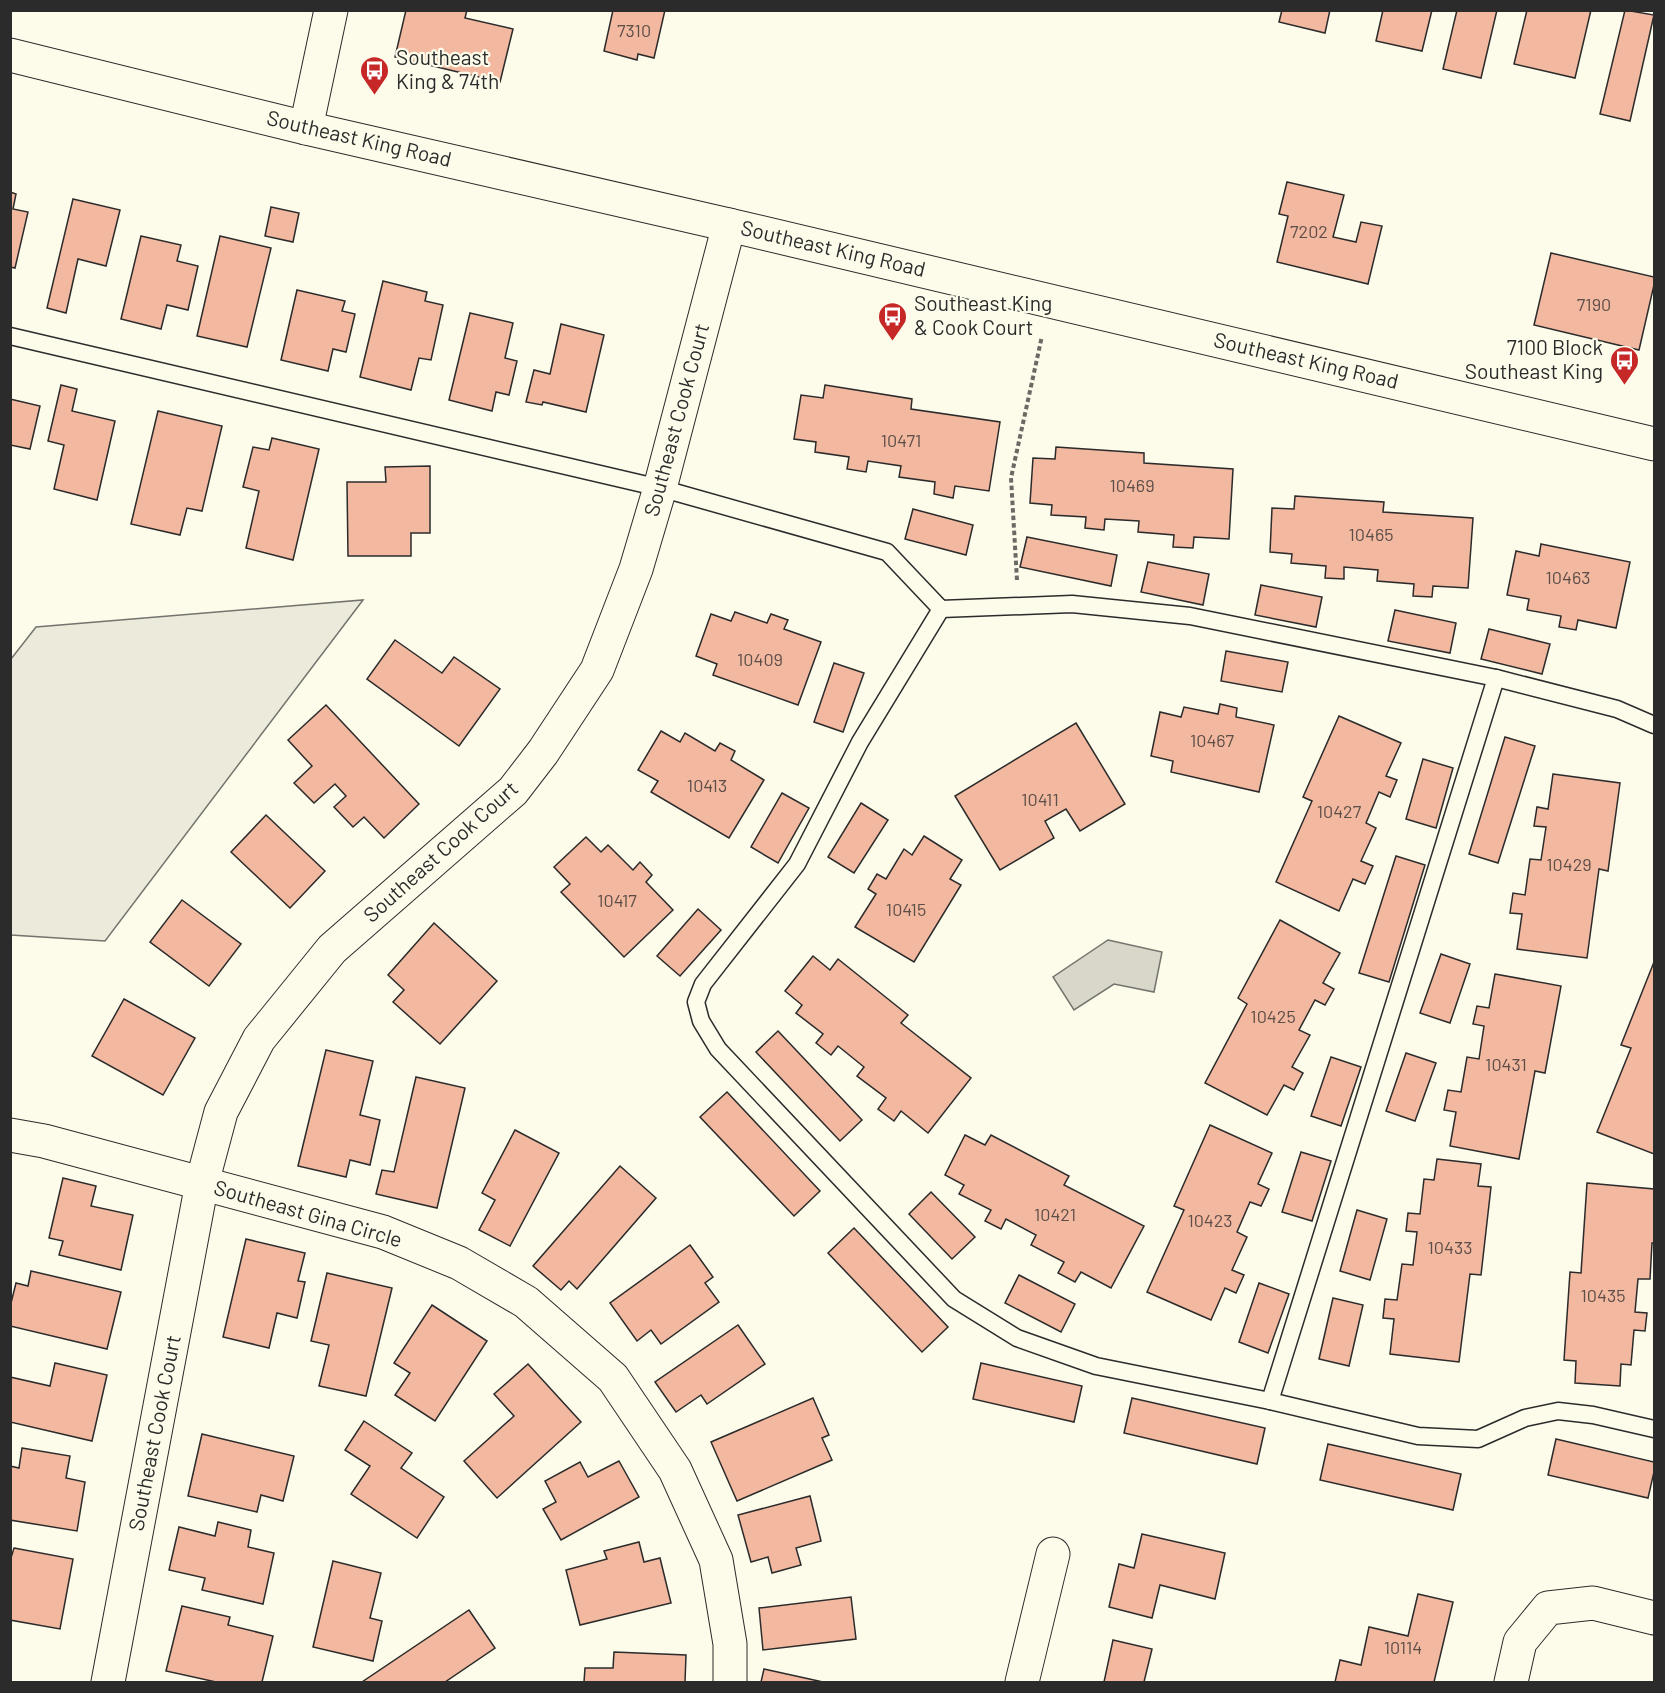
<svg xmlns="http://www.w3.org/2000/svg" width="1665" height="1693" font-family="Barlow,sans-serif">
<rect width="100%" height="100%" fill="#fdfbea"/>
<path fill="#ecebdb" stroke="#74746e" stroke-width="1.5" d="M363 600 105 941 11 935V659L36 627Z"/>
<path fill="#d8d7c9" stroke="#74746e" stroke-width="1.5" d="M1108 940 1162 952 1154 992 1114 984 1074 1010 1053 977Z"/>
<g fill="#f2b8a0" stroke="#2b2b2b" stroke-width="1.5">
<path d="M406 10H467L465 18 513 29 500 82 395 57Z"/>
<path d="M613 10H665L654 58 638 54 637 60 604 51Z"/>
<path d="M1282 10H1330L1325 33 1279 22Z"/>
<path d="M1383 10H1432L1422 51 1376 41Z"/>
<path d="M1457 10H1497L1481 78 1443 69Z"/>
<path d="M1527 10H1591L1575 78 1514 64Z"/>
<path d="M1625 10 1654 15 1630 121 1600 114Z"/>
<path d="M1287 182 1344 195 1333 237 1356 242 1361 222 1382 226 1368 284 1277 262 1288 216 1279 214Z"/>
<path d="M10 192 16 194 13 209 28 212 15 268 10 267Z"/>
<path d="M73 199 120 210 106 266 78 259 66 313 47 308Z"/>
<path d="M271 207 299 213 293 242 265 236Z"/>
<path d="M141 236 181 245 177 261 198 266 188 310 167 305 161 329 121 319Z"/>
<path d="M220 236 271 248 247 347 197 336Z"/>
<path d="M1551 253 1654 277V285L1639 350 1534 325Z"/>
<path d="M383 281 427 292 425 301 443 305 431 360 419 358 411 390 360 377Z"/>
<path d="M297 290 345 301 342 311 355 314 346 352 333 349 328 371 281 360Z"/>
<path d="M470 313 513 323 505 358 517 361 509 395 496 392 492 411 449 400Z"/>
<path d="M561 324 604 335 586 412 543 402 542 405 526 402 534 370 550 374Z"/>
<path d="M61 385 77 389 72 411 115 421 97 500 54 489 64 445 48 441Z"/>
<path d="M825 385 912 399 911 409 1000 422 989 491 955 486 953 498 934 494 935 482 899 477 901 466 868 461 866 472 847 469 849 457 815 452 816 442 794 439 801 395 823 398Z"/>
<path d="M10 399 40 406 30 449 10 445Z"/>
<path d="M158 411 222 426 202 511 187 508 180 535 131 524Z"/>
<path d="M272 438 319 449 293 560 246 548 259 491 243 487 253 447 269 450Z"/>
<path d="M1056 447 1144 453V463L1233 469 1229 539 1194 537 1193 548 1173 547 1174 535 1138 532 1139 521 1105 519 1104 530 1085 528 1086 517 1051 515 1052 505 1030 503 1033 458 1055 459Z"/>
<path d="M430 466V533H411V556H348L347 482H386L385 467Z"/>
<path d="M1295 496 1384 502 1383 512 1473 518 1468 588 1433 586 1432 597 1413 596 1414 584 1377 581 1378 570 1344 567V579L1325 578 1326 566 1291 563 1292 554 1270 552 1272 508 1294 509Z"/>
<path d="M913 509 973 525 966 555 905 539Z"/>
<path d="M1027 537 1117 555 1111 586 1020 567Z"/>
<path d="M1541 544 1630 562 1616 628 1578 620 1576 630 1559 627 1561 616 1527 610 1529 599 1507 595 1516 551 1539 556Z"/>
<path d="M1148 562 1209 574 1203 605 1141 592Z"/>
<path d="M1261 585 1322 597 1316 627 1255 615Z"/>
<path d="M1395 610 1456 623 1450 653 1388 641Z"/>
<path d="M735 612 767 623 771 614 788 620 784 629 821 642 798 705 713 675 717 664 696 656 711 614 731 621Z"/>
<path d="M1489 629 1550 644 1542 674 1481 659Z"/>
<path d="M395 640 442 673 454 657 500 689 459 746 367 679Z"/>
<path d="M1226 651 1288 662 1282 692 1221 681Z"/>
<path d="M834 663 864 673 843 732 814 722Z"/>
<path d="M1220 704 1237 708 1236 717 1274 725 1259 792 1171 772 1173 761 1151 756 1160 712 1181 717 1184 707 1218 714Z"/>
<path d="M326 705 419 804 384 838 364 817 353 827 334 807 346 796 335 784 314 803 294 783 312 766 288 740Z"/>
<path d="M1339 716 1401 743 1386 776 1397 780 1390 797 1379 792 1366 823 1376 828 1361 861 1373 866 1365 884 1353 879 1339 911 1276 882 1312 801 1303 797Z"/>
<path d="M1076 723 1125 804 1080 831 1066 809 1045 821 1054 838 1000 870 955 796Z"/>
<path d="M661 731 680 742 685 733 715 751 720 743 735 751 731 760 764 780 729 838 651 792 658 781 638 770Z"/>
<path d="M1505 737 1535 746 1498 863 1469 854Z"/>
<path d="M1423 759 1453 768 1436 828 1406 819Z"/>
<path d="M1553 774 1620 783 1608 871 1599 869 1587 958 1517 949 1522 914 1510 913 1513 893 1525 895 1530 859 1541 860 1546 827 1534 826 1537 807 1548 809Z"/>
<path d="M782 793 809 808 778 863 751 847Z"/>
<path d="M861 803 888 820 854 873 828 857Z"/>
<path d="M266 815 325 871 290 908 231 852Z"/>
<path d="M924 836 962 860 950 879 961 885 914 962 855 927 876 894 868 889 877 874 886 879 904 849 912 855Z"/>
<path d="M586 837 601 852 608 845 633 870 640 862 652 875 646 882 673 910 624 957 561 892 570 884 554 867Z"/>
<path d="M1396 856 1425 865 1389 982 1359 973Z"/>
<path d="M182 900 241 944 209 986 150 942Z"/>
<path d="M698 909 721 930 680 976 657 956Z"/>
<path d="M1280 920 1340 953 1323 983 1334 989 1325 1005 1315 1000 1299 1030 1310 1035 1292 1067 1303 1073 1294 1090 1284 1085 1267 1115 1205 1083 1247 1004 1238 998Z"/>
<path d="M434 923 497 981 440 1044 393 1002 404 990 388 975Z"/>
<path d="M1441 954 1470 964 1450 1023 1420 1013Z"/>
<path d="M813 956 830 970 838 959 908 1015 901 1023 971 1078 928 1133 901 1111 894 1121 878 1109 886 1098 857 1076 864 1067 838 1046 831 1055 816 1043 823 1034 796 1013 802 1005 785 991Z"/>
<path d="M1654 962V1154L1597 1132 1631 1048 1621 1045Z"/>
<path d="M1495 974 1561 986 1545 1073 1535 1071 1519 1159 1450 1146 1456 1112 1444 1110 1448 1090 1461 1092 1467 1057 1479 1059 1484 1026 1473 1024 1477 1006 1489 1008Z"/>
<path d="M124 999 195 1038 163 1095 92 1056Z"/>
<path d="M778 1031 862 1120 840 1141 756 1052Z"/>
<path d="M326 1050 373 1061 360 1115 380 1120 370 1165 350 1160 346 1177 298 1166Z"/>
<path d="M1406 1053 1436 1063 1415 1121 1386 1111Z"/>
<path d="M1331 1057 1361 1067 1341 1126 1311 1116Z"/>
<path d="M416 1077 465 1088 437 1208 376 1194 382 1170 394 1172Z"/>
<path d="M727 1092 820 1191 794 1216 700 1117Z"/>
<path d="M1210 1125 1272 1153 1258 1184 1269 1189 1261 1206 1250 1202 1237 1232 1247 1237 1232 1270 1244 1275 1236 1293 1225 1288 1211 1320 1147 1292 1184 1210 1174 1206Z"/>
<path d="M515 1130 559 1153 510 1246 479 1230 495 1200 482 1193Z"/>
<path d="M965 1135 985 1145 991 1135 1069 1176 1064 1185 1144 1226 1111 1288 1081 1272 1075 1282 1058 1273 1064 1262 1031 1245 1036 1235 1006 1219 1001 1229 985 1221 991 1210 959 1194 964 1185 945 1175Z"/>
<path d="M1301 1152 1331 1161 1312 1221 1282 1212Z"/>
<path d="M1437 1159 1481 1164 1478 1186 1491 1187 1481 1275 1470 1274 1459 1362 1390 1354 1394 1319 1383 1318 1385 1299 1397 1300 1402 1264 1413 1265 1417 1232 1406 1231 1408 1213 1420 1214 1424 1179 1434 1180Z"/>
<path d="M620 1166 656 1198 577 1289 569 1281 561 1290 533 1266Z"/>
<path d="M63 1178 96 1186 91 1206 133 1215 121 1270 59 1255 63 1241 49 1238Z"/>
<path d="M1587 1183 1654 1189V1243H1652L1650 1279H1638L1635 1312 1647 1313 1645 1331 1634 1330 1631 1365 1621 1364 1620 1386 1575 1383 1576 1361 1564 1360 1570 1272 1581 1273Z"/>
<path d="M931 1192 975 1237 952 1259 909 1214Z"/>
<path d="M1357 1210 1387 1219 1370 1280 1340 1271Z"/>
<path d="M854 1228 948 1327 922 1352 828 1253Z"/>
<path d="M246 1239 305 1253 298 1281 305 1282 297 1318 277 1313 269 1348 223 1337Z"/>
<path d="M690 1245 713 1277 705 1283 719 1302 661 1344 651 1330 637 1341 610 1303Z"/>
<path d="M31 1271 121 1292 107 1349 10 1326V1307L16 1283 28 1286Z"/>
<path d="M327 1273 392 1288 366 1396 319 1386 329 1345 311 1341Z"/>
<path d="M1019 1275 1075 1304 1061 1332 1005 1303Z"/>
<path d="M1259 1283 1289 1294 1268 1353 1239 1342Z"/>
<path d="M1333 1298 1363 1305 1349 1366 1319 1359Z"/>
<path d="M432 1305 487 1341 435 1421 395 1395 410 1373 394 1363Z"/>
<path d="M738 1325 765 1364 707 1404 701 1395 676 1412 655 1382Z"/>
<path d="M55 1363 107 1375 92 1441 10 1422V1377L50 1386Z"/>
<path d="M981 1363 1082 1386 1074 1422 973 1399Z"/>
<path d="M528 1364 581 1422 497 1498 464 1461 514 1416 494 1394Z"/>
<path d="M813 1398 829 1435 822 1438 832 1460 737 1501 711 1442Z"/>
<path d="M1132 1398 1265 1428 1257 1464 1124 1433Z"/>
<path d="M364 1421 412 1453 401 1468 444 1497 417 1538 351 1494 370 1466 345 1450Z"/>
<path d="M202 1434 294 1456 283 1501 261 1495 257 1512 188 1496Z"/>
<path d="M1556 1439 1654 1462V1472L1648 1498 1548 1475Z"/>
<path d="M1328 1444 1461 1474 1453 1510 1320 1480Z"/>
<path d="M22 1448 70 1456 66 1478 85 1482 77 1531 10 1520V1466L19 1468Z"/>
<path d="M619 1461 639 1497 561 1540 543 1509 556 1502 545 1481 580 1462 588 1477Z"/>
<path d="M810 1496 821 1541 796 1548 801 1565 772 1573 768 1557 751 1562 738 1515Z"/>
<path d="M218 1522 251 1530 248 1547 274 1553 263 1604 202 1590 205 1578 169 1570 179 1527 215 1536Z"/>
<path d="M1142 1534 1225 1553 1215 1599 1160 1585 1152 1618 1109 1607 1119 1564 1134 1568Z"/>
<path d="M639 1542 644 1562 660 1558 671 1603 580 1625 566 1570 607 1559 604 1551Z"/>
<path d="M14 1548 73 1559 60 1629 10 1620V1561Z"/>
<path d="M333 1561 381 1573 370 1618 382 1621 373 1661 313 1647Z"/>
<path d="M1418 1594 1453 1602 1434 1682H1335L1340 1660 1361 1665 1369 1627 1408 1636Z"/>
<path d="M851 1597 856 1639 763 1650 759 1608Z"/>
<path d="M182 1606 230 1617 228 1625 273 1636 262 1682H216L166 1671Z"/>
<path d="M469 1610 495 1648 445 1682H362Z"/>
<path d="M1113 1640 1152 1649 1144 1682H1104Z"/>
<path d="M614 1652 686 1655 685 1682H584L585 1668H613Z"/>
<path d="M764 1669 823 1682H761Z"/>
</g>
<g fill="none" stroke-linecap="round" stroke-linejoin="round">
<defs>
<g id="lane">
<path d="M10 336 660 488 887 552 941 609 1072 604 1190 616 1496 678 1617 709 1654 725"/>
<path d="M941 609 860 742 797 864 703 984 696 1002 701 1021 718 1049 954 1299 1017 1338 1096 1366 1270 1401 1418 1436 1478 1439 1525 1418 1558 1411 1593 1415 1654 1429"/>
<path d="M1270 1401 1496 678"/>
</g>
<g id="street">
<path d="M306 128 331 10"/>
<path d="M10 1135 44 1141 383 1232 459 1263 526 1302 613 1378 675 1470 716 1560 730 1644V1682"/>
<path d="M108 1682 202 1183 221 1112 259 1039 332 949 513 791 543 752 597 670 636 569 660 488 729 225"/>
<path d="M1022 1682 1053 1554"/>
<path d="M1511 1682 1520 1642 1548 1608 1593 1603 1654 1618"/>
</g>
<path id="secondary" d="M10 55 306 128 729 225 1654 444"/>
</defs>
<use href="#lane" stroke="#2b2b2b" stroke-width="19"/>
<use href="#street" stroke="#2b2b2b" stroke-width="35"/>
<use href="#secondary" stroke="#2b2b2b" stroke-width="35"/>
<path stroke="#6a6964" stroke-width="4" stroke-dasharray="4.5 3" stroke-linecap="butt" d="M1017 580 1011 478 1042 336"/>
<use href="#lane" stroke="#fdfbea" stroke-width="16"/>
<use href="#street" stroke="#fdfbea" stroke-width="33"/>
<use href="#secondary" stroke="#fdfbea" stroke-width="33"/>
</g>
<defs>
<symbol id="bus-pin" viewBox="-11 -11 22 30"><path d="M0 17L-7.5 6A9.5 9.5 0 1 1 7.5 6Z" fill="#c62828" stroke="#fdfbea"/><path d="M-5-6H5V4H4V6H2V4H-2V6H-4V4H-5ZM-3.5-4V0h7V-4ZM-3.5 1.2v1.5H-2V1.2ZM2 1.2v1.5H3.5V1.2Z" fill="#fff"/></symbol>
</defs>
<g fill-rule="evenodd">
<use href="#bus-pin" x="358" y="54" width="33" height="45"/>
<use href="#bus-pin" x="876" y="300" width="33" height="45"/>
<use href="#bus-pin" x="1608" y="344" width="33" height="45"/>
</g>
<g text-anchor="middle" stroke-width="4.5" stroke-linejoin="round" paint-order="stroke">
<g font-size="18" fill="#5d4e48">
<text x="634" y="37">7310</text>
<text x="1309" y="238">7202</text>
<text x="1594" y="311">7190</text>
<text x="901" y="447">10471</text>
<text x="1132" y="492">10469</text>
<text x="1371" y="541">10465</text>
<text x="1568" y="584">10463</text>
<text x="760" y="666">10409</text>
<text x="1212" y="747">10467</text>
<text x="707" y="792">10413</text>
<text x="1040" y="806">10411</text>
<text x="1339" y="818">10427</text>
<text x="1569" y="871">10429</text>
<text x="617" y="907">10417</text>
<text x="906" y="916">10415</text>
<text x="1273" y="1023">10425</text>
<text x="1506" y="1071">10431</text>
<text x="1055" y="1221">10421</text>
<text x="1210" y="1227">10423</text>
<text x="1450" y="1254">10433</text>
<text x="1603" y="1302">10435</text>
<text x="1403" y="1654">10114</text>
</g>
<g font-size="21" fill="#2b2b2b" stroke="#fdfbea" text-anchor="start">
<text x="396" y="65">Southeast<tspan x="396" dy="24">King &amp; 74th</tspan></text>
<text x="914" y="311">Southeast King<tspan x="914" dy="24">&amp; Cook Court</tspan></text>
<text x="1603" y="355" text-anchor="end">7100 Block<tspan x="1603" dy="24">Southeast King</tspan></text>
</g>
<g font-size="21" fill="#2b2b2b" stroke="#fdfbea">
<text transform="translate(359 139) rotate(13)" y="7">Southeast King Road</text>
<text transform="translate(833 249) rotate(13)" y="7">Southeast King Road</text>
<text transform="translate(1306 361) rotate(13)" y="7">Southeast King Road</text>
<text transform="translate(677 420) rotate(-75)" y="7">Southeast Cook Court</text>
<text transform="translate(441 852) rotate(-42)" y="7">Southeast Cook Court</text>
<text transform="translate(308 1214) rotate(16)" y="7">Southeast Gina Circle</text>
<text transform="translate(155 1433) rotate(-79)" y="7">Southeast Cook Court</text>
</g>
</g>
<rect width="1665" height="1693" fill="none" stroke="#2b2b2b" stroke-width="24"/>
</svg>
